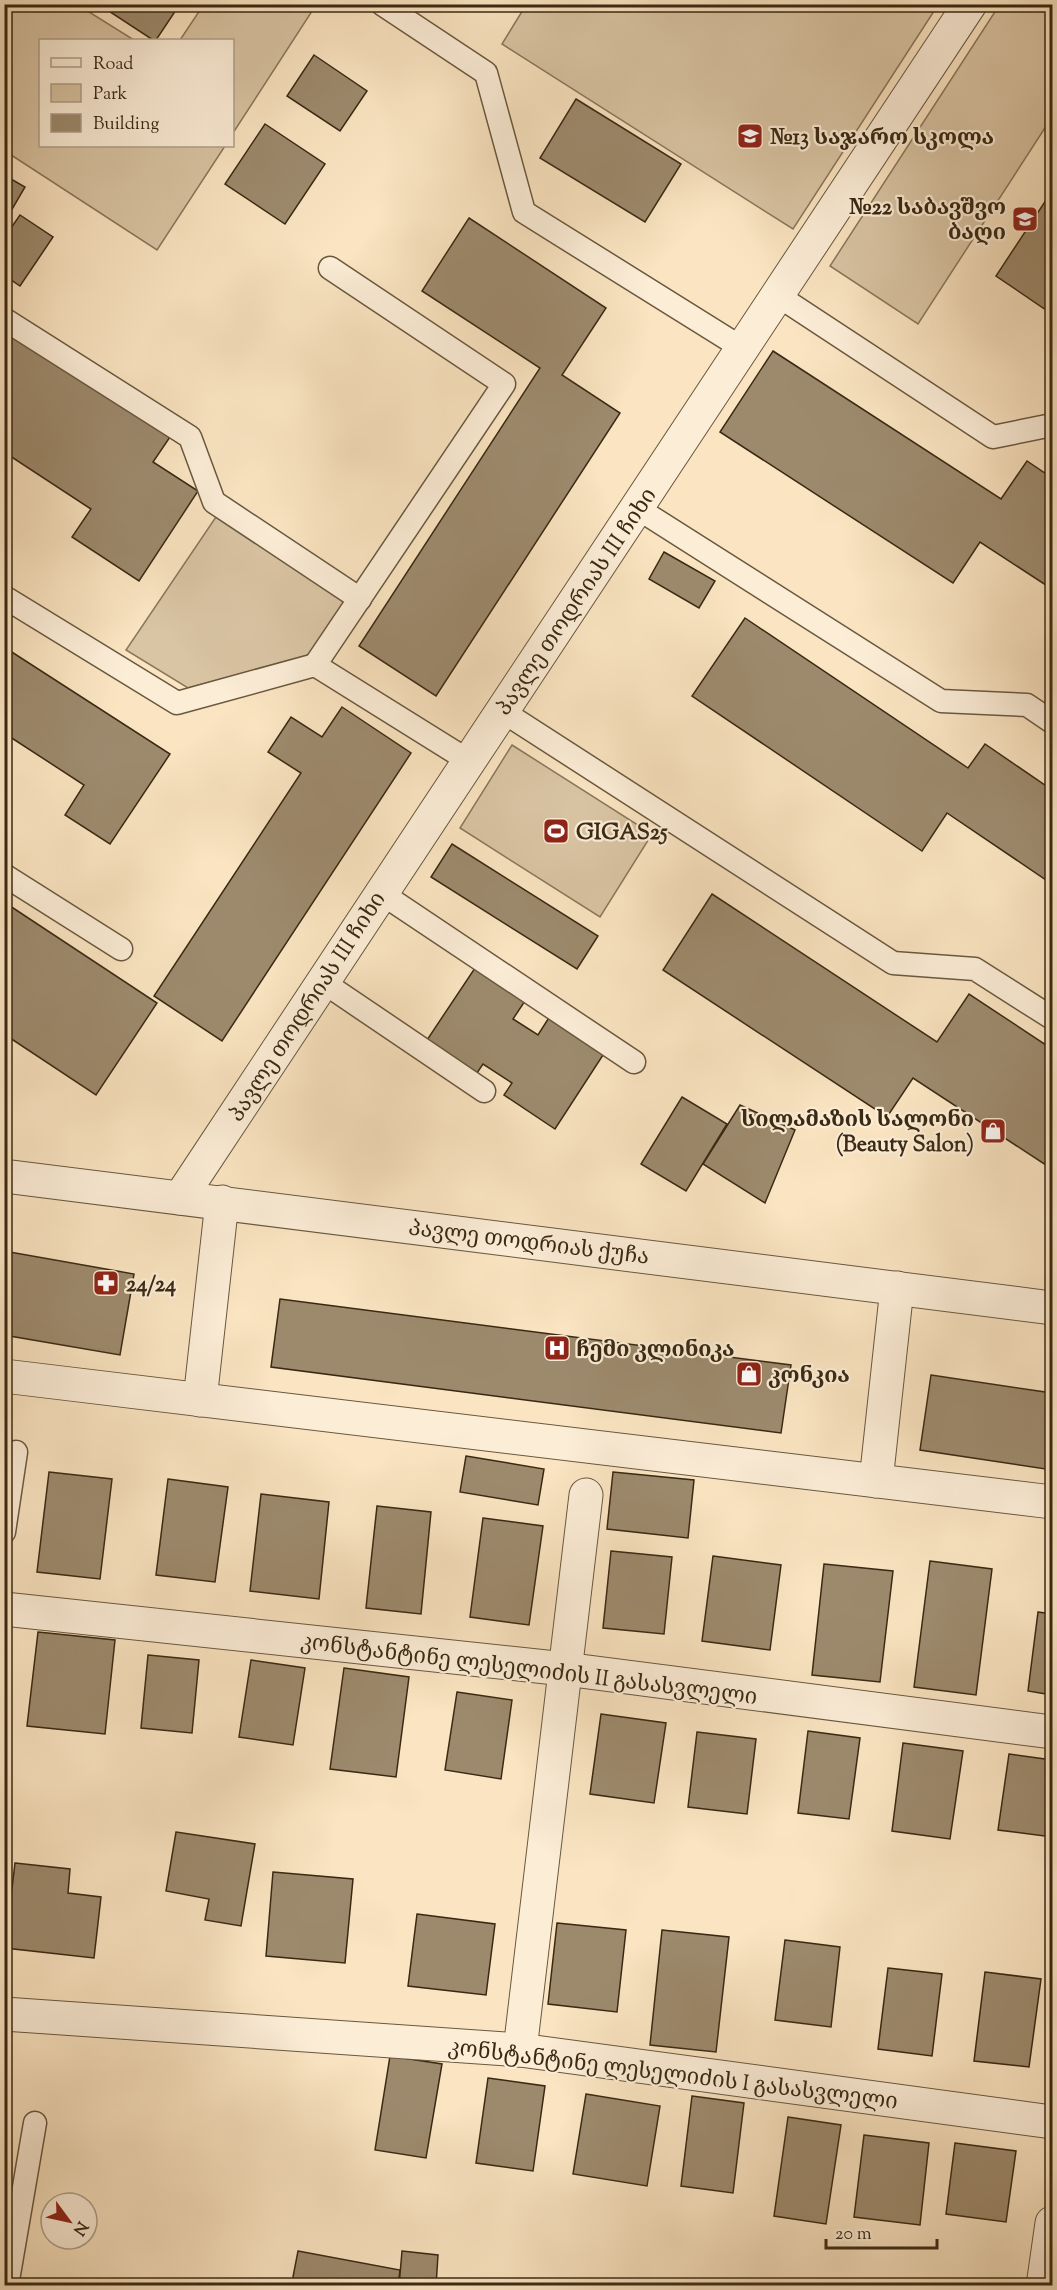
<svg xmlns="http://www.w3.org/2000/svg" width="1057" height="2290" font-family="'Sorts Mill Goudy','Noto Serif Georgian',serif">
<rect width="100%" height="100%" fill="#fae4c1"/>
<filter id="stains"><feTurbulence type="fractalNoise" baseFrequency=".00333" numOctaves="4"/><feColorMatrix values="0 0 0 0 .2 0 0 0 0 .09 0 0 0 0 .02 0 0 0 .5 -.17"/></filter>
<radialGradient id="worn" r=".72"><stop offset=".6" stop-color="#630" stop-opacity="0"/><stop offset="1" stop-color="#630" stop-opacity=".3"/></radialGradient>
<g fill="#d9c4a3" stroke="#89765b" stroke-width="1.5">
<path d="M204 4 316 5 233 133 232 40H180Z"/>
<path d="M1000 4 1052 5V117L918 324 830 266Z"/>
<path d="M4 5H78L134 40H40V146H225L157 250 5 151Z"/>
<path d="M526 5V4L938 5 793 229 502 44Z"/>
<path d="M220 511 349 597 309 655 188 688 126 650Z"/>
<path d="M512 745 652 834 600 917 460 828Z"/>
</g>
<g fill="#9d8a6d" stroke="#392913" stroke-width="1.5">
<path d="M98 4H180L156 40H153Z"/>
<path d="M314 55 367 91 340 131 287 96Z"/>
<path d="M576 99 681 164 645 222 540 158Z"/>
<path d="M265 124 325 164 285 224 225 184Z"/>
<path d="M4 175 25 187 4 223Z"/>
<path d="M1052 191V314L996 276Z"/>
<path d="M20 215 53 237 20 286 4 275V238Z"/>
<path d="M469 218 606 308 562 375 620 413 436 696 359 646 540 368 422 291Z"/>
<path d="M4 328 170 437 153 462 198 491 139 581 72 537 91 509 4 452Z"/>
<path d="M773 351 1001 499 1027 461 1052 478V589L980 542 953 583 720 432Z"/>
<path d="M664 552 715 581 699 608 649 579Z"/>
<path d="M745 618 968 768 985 744 1052 790V884L947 813 922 851 692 696Z"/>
<path d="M4 647 170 754 110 844 65 815 84 785 4 733Z"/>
<path d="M342 707 411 753 222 1041 154 996 301 773 268 752 291 717 322 737Z"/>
<path d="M452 844 598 936 577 969 431 877Z"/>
<path d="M712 894 937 1042 969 994 1052 1049V1169L913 1078 887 1117 663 970Z"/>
<path d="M4 902 157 1003 96 1095 4 1034Z"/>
<path d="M475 968 525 1001 513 1019 538 1035 550 1016 605 1052 555 1129 504 1095 512 1083 483 1064 475 1076 425 1043Z"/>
<path d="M682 1097 727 1124 686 1191 641 1164Z"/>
<path d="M740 1105 795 1130 765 1203 703 1164Z"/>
<path d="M4 1251 134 1274 120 1355 4 1335Z"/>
<path d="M280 1299 791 1365 781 1433 271 1367Z"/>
<path d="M931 1375 1052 1393V1470L920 1450Z"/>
<path d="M466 1456 544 1469 538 1505 460 1492Z"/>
<path d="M49 1472 112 1479 100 1579 37 1572Z"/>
<path d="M613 1472 694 1480 688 1538 607 1529Z"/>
<path d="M168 1479 228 1487 215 1582 156 1575Z"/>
<path d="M261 1494 329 1502 319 1599 250 1591Z"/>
<path d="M377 1506 431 1512 421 1614 366 1608Z"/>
<path d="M483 1518 543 1526 529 1625 470 1617Z"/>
<path d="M611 1551 672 1557 664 1634 603 1628Z"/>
<path d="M713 1556 781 1565 770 1650 702 1641Z"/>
<path d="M930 1561 992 1569 976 1695 914 1687Z"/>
<path d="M824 1564 893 1571 880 1682 812 1675Z"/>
<path d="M1038 1612 1052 1614V1695L1028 1691Z"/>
<path d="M38 1632 115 1640 105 1734 27 1726Z"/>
<path d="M148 1655 199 1660 192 1733 141 1728Z"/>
<path d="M251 1660 305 1668 293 1745 239 1737Z"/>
<path d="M344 1668 409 1677 396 1777 330 1769Z"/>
<path d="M457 1692 512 1700 501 1779 445 1770Z"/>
<path d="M601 1714 666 1723 654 1803 590 1794Z"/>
<path d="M808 1731 860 1738 849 1819 798 1813Z"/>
<path d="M697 1732 756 1739 747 1814 688 1807Z"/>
<path d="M903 1743 963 1751 950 1839 892 1831Z"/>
<path d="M1009 1754 1052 1760V1837L998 1830Z"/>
<path d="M176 1832 255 1844 241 1926 205 1920 209 1899 166 1891Z"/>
<path d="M15 1863 70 1869 68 1893 101 1897 94 1958 5 1948Z"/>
<path d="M273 1872 353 1879 345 1963 266 1956Z"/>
<path d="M417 1914 495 1924 486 1995 408 1986Z"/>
<path d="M557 1923 626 1930 617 2012 548 2004Z"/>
<path d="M662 1930 729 1937 716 2052 650 2045Z"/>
<path d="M785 1940 840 1947 831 2027 775 2020Z"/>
<path d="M888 1968 942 1974 932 2056 878 2049Z"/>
<path d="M985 1972 1041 1979 1029 2067 974 2061Z"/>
<path d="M390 2056 442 2064 426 2158 375 2150Z"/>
<path d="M488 2078 545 2086 533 2171 476 2163Z"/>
<path d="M586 2094 660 2106 647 2186 573 2174Z"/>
<path d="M692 2096 744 2103 733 2193 681 2186Z"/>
<path d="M788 2117 841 2125 826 2224 774 2216Z"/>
<path d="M864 2135 929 2143 920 2225 854 2217Z"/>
<path d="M955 2143 1016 2151 1006 2222 946 2214Z"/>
<path d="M298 2251 400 2270 398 2286H310L292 2282Z"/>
<path d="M402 2251 438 2255 436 2286H399Z"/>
</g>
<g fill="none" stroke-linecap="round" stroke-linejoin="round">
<defs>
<g id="service">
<path d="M382 4 486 73 524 212 742 348"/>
<path d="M777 295 993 437 1052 425"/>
<path d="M4 319 190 437 214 502 360 599"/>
<path d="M637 508 941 701 1027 705 1052 722"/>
<path d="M4 597 177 703 315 665 469 761"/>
<path d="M315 665 504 384 330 268"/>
<path d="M502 711 893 963 975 969 1052 1018"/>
<path d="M4 875 121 949"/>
<path d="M381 893 634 1062"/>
<path d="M323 982 484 1091"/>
<path d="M4 1532 16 1452"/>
<path d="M7 2286 35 2123"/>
</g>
<g id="minor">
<path d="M180 1198 970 4"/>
<path d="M4 1376 1052 1502"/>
<path d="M200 1400 222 1202"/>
<path d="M876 1481 897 1288"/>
<path d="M4 1609 565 1669 1052 1732"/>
<path d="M4 2014 520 2050 1052 2122"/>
<path d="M520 2050 586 1495"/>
<path d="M1043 2286 1052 2223"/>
</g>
<path id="tertiary" d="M4 1176 1052 1308"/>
</defs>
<use href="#service" stroke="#69583e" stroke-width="25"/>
<use href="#minor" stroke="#69583e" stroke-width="35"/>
<use href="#tertiary" stroke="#69583e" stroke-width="35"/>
<use href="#service" stroke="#fcedd7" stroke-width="22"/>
<use href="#minor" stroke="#fcedd7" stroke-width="33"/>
<use href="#tertiary" stroke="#fcedd7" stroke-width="33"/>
</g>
<defs>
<symbol id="school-square" viewBox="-11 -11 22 22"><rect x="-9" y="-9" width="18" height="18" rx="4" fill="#8f2418" stroke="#fcedd7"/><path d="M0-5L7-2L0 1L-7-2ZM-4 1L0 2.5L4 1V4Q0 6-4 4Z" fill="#fff"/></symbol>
<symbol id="stadium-square" viewBox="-11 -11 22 22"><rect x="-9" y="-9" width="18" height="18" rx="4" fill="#8f2418" stroke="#fcedd7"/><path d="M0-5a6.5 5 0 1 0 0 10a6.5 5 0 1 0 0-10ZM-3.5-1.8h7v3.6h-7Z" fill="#fff"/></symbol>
<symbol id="shop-square" viewBox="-11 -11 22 22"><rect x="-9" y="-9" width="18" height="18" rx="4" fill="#8f2418" stroke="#fcedd7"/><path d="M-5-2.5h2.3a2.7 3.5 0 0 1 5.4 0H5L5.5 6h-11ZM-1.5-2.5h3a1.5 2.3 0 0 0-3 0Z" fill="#fff"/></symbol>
<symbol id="pharmacy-square" viewBox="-11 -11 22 22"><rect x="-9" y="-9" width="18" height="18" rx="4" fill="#8f2418" stroke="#fcedd7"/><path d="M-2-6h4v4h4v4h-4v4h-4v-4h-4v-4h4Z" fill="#fff"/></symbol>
<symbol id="hospital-square" viewBox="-11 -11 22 22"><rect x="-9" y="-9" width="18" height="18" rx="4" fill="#8f2418" stroke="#fcedd7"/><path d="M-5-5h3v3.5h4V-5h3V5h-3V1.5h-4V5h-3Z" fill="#fff"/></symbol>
</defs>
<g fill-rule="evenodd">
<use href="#school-square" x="735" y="121" width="30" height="30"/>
<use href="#school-square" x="1010" y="204" width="30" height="30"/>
<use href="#stadium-square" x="541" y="816" width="30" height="30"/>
<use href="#shop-square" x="978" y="1116" width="30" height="30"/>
<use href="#pharmacy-square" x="91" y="1268" width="30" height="30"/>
<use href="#hospital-square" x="542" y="1333" width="30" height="30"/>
<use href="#shop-square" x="734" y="1359" width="30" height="30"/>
</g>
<g text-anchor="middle" stroke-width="4.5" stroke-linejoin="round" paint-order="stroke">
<g font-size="22" font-weight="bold" fill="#392913" stroke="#fcedd7" text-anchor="start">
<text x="770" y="144">№13 საჯარო სკოლა</text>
<text x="1006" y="214" text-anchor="end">№22 საბავშვო<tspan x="1006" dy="25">ბაღი</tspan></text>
<text x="576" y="839">GIGAS25</text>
<text x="974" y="1126" text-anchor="end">სილამაზის სალონი<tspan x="974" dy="25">(Beauty Salon)</tspan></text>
<text x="126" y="1291">24/24</text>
<text x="576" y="1356">ჩემი კლინიკა</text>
<text x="768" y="1382">კონკია</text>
</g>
<g font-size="22" fill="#392913" stroke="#fcedd7">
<text transform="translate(575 601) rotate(-56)" y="8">პავლე თოდრიას III ჩიხი</text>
<text transform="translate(306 1006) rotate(-57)" y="8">პავლე თოდრიას III ჩიხი</text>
<text transform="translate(529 1241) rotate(7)" y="8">პავლე თოდრიას ქუჩა</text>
<text transform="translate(529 1668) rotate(7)" y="8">კონსტანტინე ლესელიძის II გასასვლელი</text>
<text transform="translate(673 2073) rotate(7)" y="8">კონსტანტინე ლესელიძის I გასასვლელი</text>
</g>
</g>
<rect width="1057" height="2290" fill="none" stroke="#fae4c1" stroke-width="24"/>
<rect x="6" y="6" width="1045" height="2278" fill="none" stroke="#392913" stroke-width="3"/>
<rect x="12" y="12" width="1033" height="2266" fill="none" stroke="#392913" stroke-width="1.5"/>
<rect x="39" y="39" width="195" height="108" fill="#fcedd7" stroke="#ae9f89" stroke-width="1.5"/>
<rect x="51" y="58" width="30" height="9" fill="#fcedd7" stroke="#ae9f89" stroke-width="1.5"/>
<text x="93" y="69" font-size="18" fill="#392913">Road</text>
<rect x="51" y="84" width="30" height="18" fill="#d9c4a3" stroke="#ae9f89" stroke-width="1.5"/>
<text x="93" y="99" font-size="18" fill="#392913">Park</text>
<rect x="51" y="114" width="30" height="18" fill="#9d8a6d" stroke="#ae9f89" stroke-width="1.5"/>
<text x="93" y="129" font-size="18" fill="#392913">Building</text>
<g transform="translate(69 2221) rotate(123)"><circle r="28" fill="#fcedd7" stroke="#ae9f89" stroke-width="1.5"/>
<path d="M0-4.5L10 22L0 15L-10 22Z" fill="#8f2418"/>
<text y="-9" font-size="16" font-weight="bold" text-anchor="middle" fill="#392913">N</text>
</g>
<path d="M826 2239v9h111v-9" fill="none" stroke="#392913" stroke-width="3"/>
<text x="835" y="2239" font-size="18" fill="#392913" stroke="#fcedd7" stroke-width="4.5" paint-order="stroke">20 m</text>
<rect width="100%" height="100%" filter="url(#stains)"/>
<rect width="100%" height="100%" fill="url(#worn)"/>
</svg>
